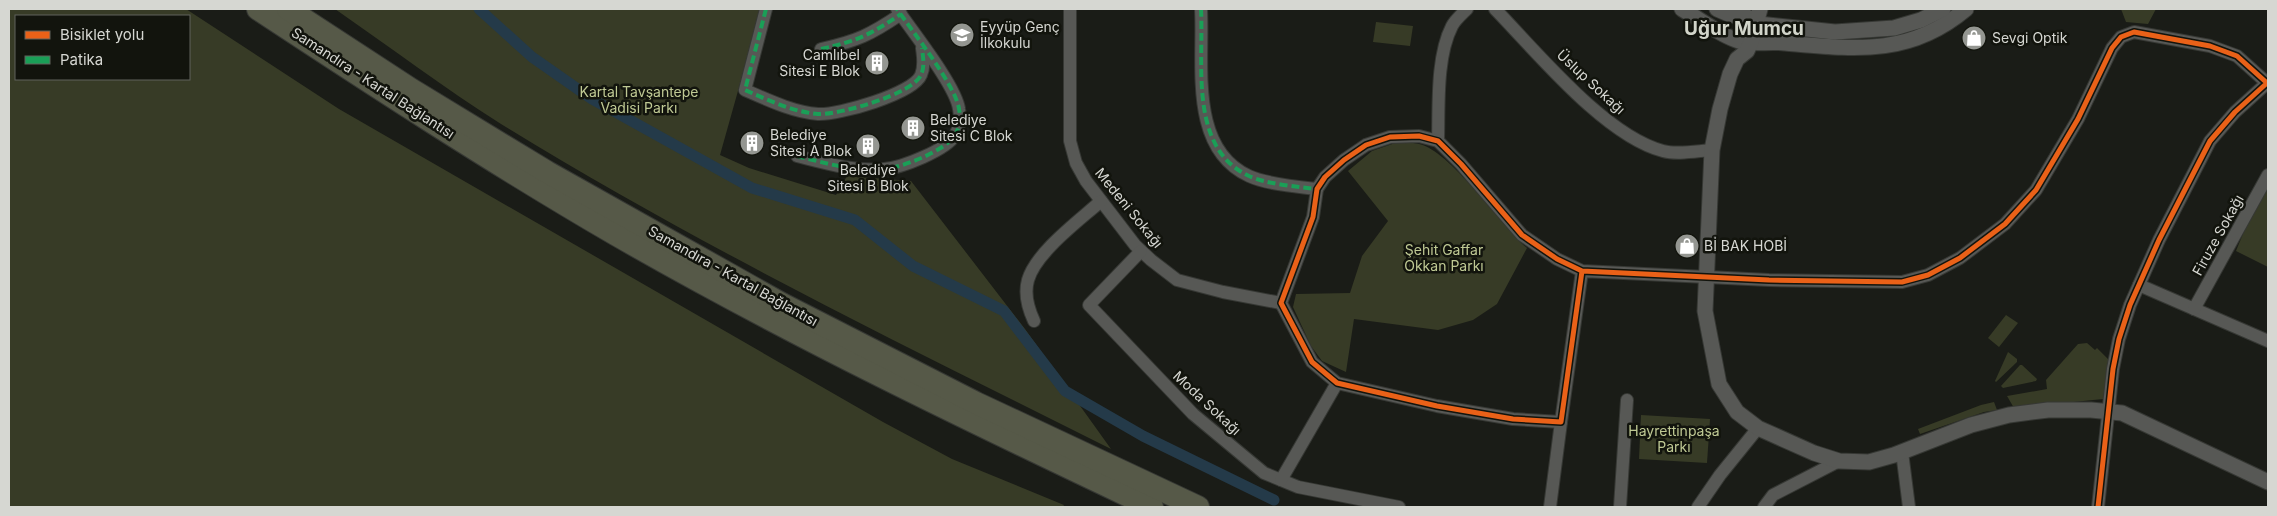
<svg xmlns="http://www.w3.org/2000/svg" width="2277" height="516" font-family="Inter,sans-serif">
<rect width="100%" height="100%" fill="#1a1c17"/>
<g fill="#373b26" fill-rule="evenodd">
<path d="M9 9H186L339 109 883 422 952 459 1064 505 1063 507H9ZM16 16H189V79H16Z"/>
<path d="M335 9H761L720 155 749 168 836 195 847 176 911 181 1025 329 1111 449C905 346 697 245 501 124 444 88 390 47 335 9Z"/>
<path d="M2121 9H2156L2148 24 2126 22Z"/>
<path d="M1376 22 1413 26 1410 46 1373 42Z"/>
<path d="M1395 143C1403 143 1411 142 1419 144 1451 151 1499 224 1527 248L1497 304 1473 320 1438 330 1354 319 1346 372 1322 361 1311 346 1293 307 1296 294 1350 293 1362 256 1388 221 1348 171 1372 151Z"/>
<path d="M2268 177V267L2236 251 2264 182Z"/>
<path d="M2006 315 2018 323 1999 347 1988 338Z"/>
<path d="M2087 343 2095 350 2097 348 2109 360 2103 399 2014 408 2007 396 2047 389 2046 380 2078 344Z"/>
<path d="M2008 352 2017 359V362L1996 382 1995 381Z"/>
<path d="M2020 365H2022L2037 379 2036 381 2003 388 2001 386Z"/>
<path d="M1994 402 1997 410 1984 412 1920 434 1918 429 1981 405Z"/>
<path d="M1641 415 1710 419 1707 463 1639 459Z"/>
</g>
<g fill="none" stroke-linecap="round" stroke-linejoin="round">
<path stroke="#243a49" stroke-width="11" d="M479 9 532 57 592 99 752 188 855 220 913 266 1004 311 1065 391 1143 436 1274 500"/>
<defs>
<g id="minor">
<path d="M766 9 745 90C768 100 793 112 818 114 839 115 913 94 921 75 925 66 923 57 922 48"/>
<path d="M1070 9V141L1076 163 1086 181 1135 245 1151 260 1177 280 1223 292 1281 303"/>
<path d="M1201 9C1204 63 1188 148 1249 176 1266 184 1298 187 1317 189"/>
<path d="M1495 9C1536 51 1605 136 1663 151 1677 155 1697 151 1712 150"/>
<path d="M821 49C857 41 870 35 901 14"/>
<path d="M1438 141C1439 107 1436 57 1452 26 1455 20 1462 14 1467 9"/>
<path d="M797 156C825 163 855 172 884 169 901 168 947 150 955 135 960 127 961 118 959 109 956 86 912 31 897 9"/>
<path d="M1141 251 1089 305 1193 414 1264 473 1298 487 1399 507"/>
<path d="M1582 271 1561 422 1513 419 1437 406 1337 383 1312 362 1281 303 1313 217 1317 189 1325 177 1344 160 1366 145 1390 137 1419 136 1438 141 1461 164 1522 235 1557 259 1582 271 1769 280 1902 282 1928 275 1960 258 2005 224 2036 190 2078 119 2112 48 2121 37 2134 32 2210 46 2237 56 2267 83 2235 112 2210 141 2159 240 2130 305 2119 339 2113 369 2098 507"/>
<path d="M2139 285 2268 341"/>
<path d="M2194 309 2268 175"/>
<path d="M1034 321C1028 308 1024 294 1028 280 1036 252 1080 220 1101 201"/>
<path d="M1902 452 1909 507"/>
<path d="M1281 480 1337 383"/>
<path d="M1550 507 1561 422"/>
<path d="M1620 507 1627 400"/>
<path d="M1698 507 1720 475 1758 428"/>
<path d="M1764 507 1773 495 1839 461"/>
</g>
<g id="tertiary">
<path d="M1682 9C1698 18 1721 36 1739 41 1754 45 1769 41 1785 43 1854 49 1909 57 1966 9"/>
<path d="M1717 9 1731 15 1747 17 1759 24 1835 32 1894 28 1921 20 1943 9"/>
<path d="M1760 9 1751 42 1747 51 1737 59 1730 74 1720 109 1712 150 1705 311 1719 384 1737 412 1758 428 1814 453 1839 461 1869 462 1894 455 1971 425 2009 415 2048 410H2091L2122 413 2268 482"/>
</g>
<g id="motorway">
<path d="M258 9C375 86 493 163 615 234 789 334 970 421 1152 507"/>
<path d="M288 9 412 90 547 172 782 304 976 403 1198 507"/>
</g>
</defs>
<use href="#minor" stroke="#363834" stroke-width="14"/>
<use href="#tertiary" stroke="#363834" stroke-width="17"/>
<use href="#motorway" stroke="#363834" stroke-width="24"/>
<use href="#minor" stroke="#575855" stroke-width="12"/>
<use href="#tertiary" stroke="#575855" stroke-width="15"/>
<use href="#motorway" stroke="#565948" stroke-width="22"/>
<g stroke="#1a9f57" stroke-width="4" stroke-dasharray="8 4" stroke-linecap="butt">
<path d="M766 9 745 90C768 100 793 112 818 114 839 115 913 94 921 75 925 66 923 57 922 48"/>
<path d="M1201 9C1204 63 1188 148 1249 176 1266 184 1298 187 1317 189"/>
<path d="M821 49C857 41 870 35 901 14"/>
<path d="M797 156C825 163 855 172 884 169 901 168 947 150 955 135 960 127 961 118 959 109 956 86 912 31 897 9"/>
</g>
<defs>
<path id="cycleway" d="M1582 271 1561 422 1513 419 1437 406 1337 383 1312 362 1281 303 1313 217 1317 189 1325 177 1344 160 1366 145 1390 137 1419 136 1438 141 1461 164 1522 235 1557 259 1582 271 1769 280 1902 282 1928 275 1960 258 2005 224 2036 190 2078 119 2112 48 2121 37 2134 32 2210 46 2237 56 2267 83 2235 112 2210 141 2159 240 2130 305 2119 339 2113 369 2098 507"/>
</defs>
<use href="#cycleway" stroke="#12140d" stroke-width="8"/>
<use href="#cycleway" stroke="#ea6118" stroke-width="5"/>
</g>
<defs>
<symbol id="school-disc" viewBox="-11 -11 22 22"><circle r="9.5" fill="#949691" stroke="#12140d"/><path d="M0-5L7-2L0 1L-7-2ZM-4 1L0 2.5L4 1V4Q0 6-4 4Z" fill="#fff"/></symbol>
<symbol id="shop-disc" viewBox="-11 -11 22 22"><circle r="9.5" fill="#949691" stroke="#12140d"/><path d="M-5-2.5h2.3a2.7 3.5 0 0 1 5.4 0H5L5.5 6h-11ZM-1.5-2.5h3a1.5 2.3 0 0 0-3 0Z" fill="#fff"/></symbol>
<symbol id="building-disc" viewBox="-11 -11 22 22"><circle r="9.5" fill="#949691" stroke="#12140d"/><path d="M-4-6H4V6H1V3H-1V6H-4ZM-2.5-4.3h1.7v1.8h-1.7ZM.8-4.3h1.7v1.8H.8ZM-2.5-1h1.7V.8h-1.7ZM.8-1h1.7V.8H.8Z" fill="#fff"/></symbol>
</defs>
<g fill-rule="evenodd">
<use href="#school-disc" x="948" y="21" width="28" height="28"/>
<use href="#shop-disc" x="1960" y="24" width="28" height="28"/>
<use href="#building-disc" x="863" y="49" width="28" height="28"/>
<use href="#building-disc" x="899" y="114" width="28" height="28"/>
<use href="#building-disc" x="738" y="129" width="28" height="28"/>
<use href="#building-disc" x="854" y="132" width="28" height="28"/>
<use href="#shop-disc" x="1673" y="232" width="28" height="28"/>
</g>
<g text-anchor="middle" stroke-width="5" stroke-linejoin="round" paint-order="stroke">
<g font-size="14" fill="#d6d7d2" stroke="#12140d" text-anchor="start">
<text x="980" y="32">Eyyüp Genç<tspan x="980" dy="16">İlkokulu</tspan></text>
<text x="1992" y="43">Sevgi Optik</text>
<text x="860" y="60" text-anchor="end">Camlıbel<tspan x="860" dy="16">Sitesi E Blok</tspan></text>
<text x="930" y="125">Belediye<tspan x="930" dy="16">Sitesi C Blok</tspan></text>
<text x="770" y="140">Belediye<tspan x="770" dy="16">Sitesi A Blok</tspan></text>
<text x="868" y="175" text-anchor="middle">Belediye<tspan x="868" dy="16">Sitesi B Blok</tspan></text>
<text x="1704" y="251">Bİ BAK HOBİ</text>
</g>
<g font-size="14" fill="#d6d7d2" stroke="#12140d">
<text transform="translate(1591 82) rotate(43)" y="5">Üslup Sokağı</text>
<text transform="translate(373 83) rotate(33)" y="5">Samandıra - Kartal Bağlantısı</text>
<text transform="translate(1129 208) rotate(51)" y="5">Medeni Sokağı</text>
<text transform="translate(2218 235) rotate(-61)" y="5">Firuze Sokağı</text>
<text transform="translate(733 276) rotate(29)" y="5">Samandıra - Kartal Bağlantısı</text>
<text transform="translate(1207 403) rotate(43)" y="5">Moda Sokağı</text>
</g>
<g font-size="14" fill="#bfc994" stroke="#12140d">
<text x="639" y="97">Kartal Tavşantepe<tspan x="639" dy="16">Vadisi Parkı</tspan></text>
<text x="1444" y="255">Şehit Gaffar<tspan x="1444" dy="16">Okkan Parkı</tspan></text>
<text x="1674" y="436">Hayrettinpaşa<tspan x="1674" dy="16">Parkı</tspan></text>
</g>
<g font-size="19" font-weight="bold" fill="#d2d5ca" stroke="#12140d">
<text x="1744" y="35">Uğur Mumcu</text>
</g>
</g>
<rect width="2277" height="516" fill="none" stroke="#d6d7d2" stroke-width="20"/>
<rect x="15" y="15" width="175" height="65" fill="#12140d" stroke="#60625c"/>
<rect x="25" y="31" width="25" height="8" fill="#ea6118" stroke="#60625c"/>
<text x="60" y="40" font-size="15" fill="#d6d7d2">Bisiklet yolu</text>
<rect x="25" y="56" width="25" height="8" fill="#1a9f57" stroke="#60625c"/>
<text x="60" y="65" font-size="15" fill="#d6d7d2">Patika</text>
</svg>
